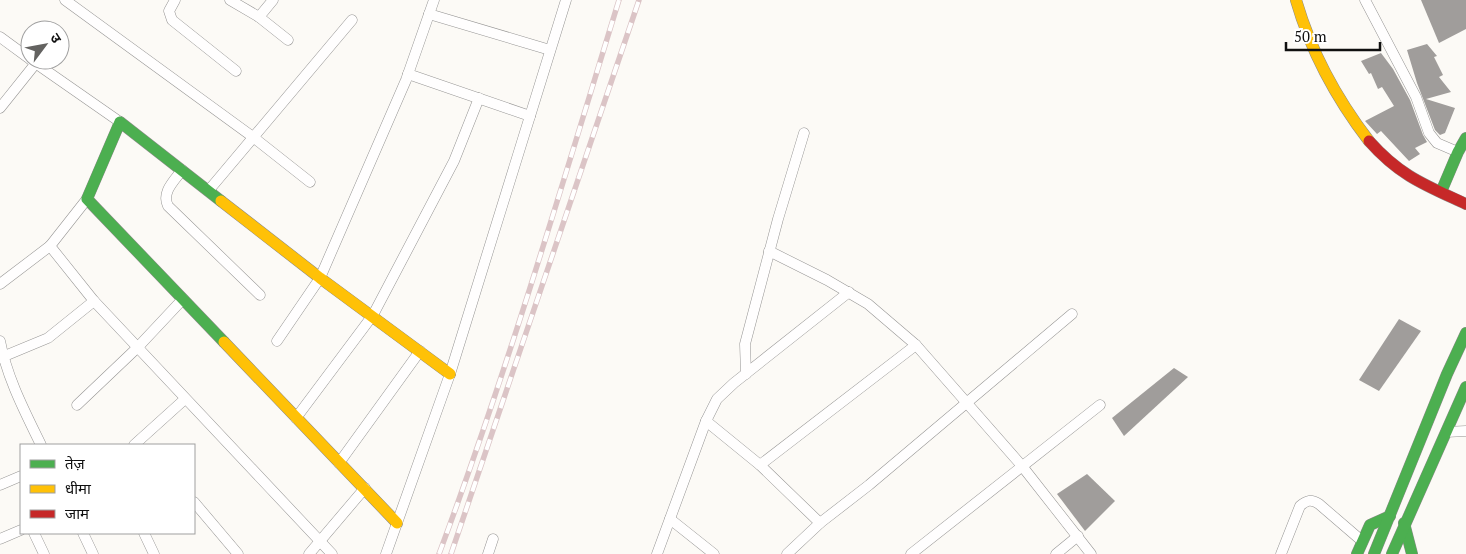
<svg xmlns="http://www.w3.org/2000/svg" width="1466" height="554" font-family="'PT Serif','Noto Sans Devanagari',serif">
<rect width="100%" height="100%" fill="#fcfaf6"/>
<g fill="#a09d9b">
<path d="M1421 0H1466V29L1439 43Z"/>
<path d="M1427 44 1437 56 1434 57 1443 75 1439 77 1451 92 1426 99 1455 108 1445 133 1440 135 1435 130 1417 83 1407 50Z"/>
<path d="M1381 53 1393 69 1410 100 1423 135 1427 142 1415 148 1420 154 1409 161 1381 131 1377 134 1365 121 1394 106 1382 87 1378 89 1371 73 1369 74 1361 61Z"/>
<path d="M1399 319 1421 331 1379 391 1359 380Z"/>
<path d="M1174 368 1188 377 1124 436 1112 418Z"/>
<path d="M1087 474 1115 501 1085 531 1057 494Z"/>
</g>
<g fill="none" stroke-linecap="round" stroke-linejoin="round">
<defs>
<g id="street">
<path d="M65 0 253 137 310 182"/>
<path d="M175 0 169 11 172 20 236 71"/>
<path d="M230 0 259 17"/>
<path d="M273 0 259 17 288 40"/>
<path d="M1365 0 1416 97 1429 133 1437 143 1458 152"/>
<path d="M429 14 550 50"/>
<path d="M0 37 30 59"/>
<path d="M31 60 120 122"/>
<path d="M408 74 530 116"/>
<path d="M0 108 36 63"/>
<path d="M182 170C175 180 161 192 168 206L260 295"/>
<path d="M209 190 352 20"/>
<path d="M87 199 50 246 94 301 332 554"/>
<path d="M769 251 827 280 868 304 916 345 1022 466 1091 554"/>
<path d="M0 284 50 246"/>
<path d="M0 341C7 378 25 412 41 445"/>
<path d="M277 341 320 278 406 80 434 0"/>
<path d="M0 358 48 338 94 301"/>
<path d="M746 374 745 344 778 219 804 133"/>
<path d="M77 405 138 347 183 299"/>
<path d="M296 418 373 315 454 161 479 98"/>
<path d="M706 421 760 465 820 523"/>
<path d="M1446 432 1466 431"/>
<path d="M134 445 185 399"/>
<path d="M339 463 420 351"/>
<path d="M760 465 916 345"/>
<path d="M0 485 21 476"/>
<path d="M194 502 238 554"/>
<path d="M670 519 714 554"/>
<path d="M34 533 44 554"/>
<path d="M83 533 93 554"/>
<path d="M144 533 154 554"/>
<path d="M0 539 21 530"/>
<path d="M309 554 365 488"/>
<path d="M386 554 450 374 566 0"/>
<path d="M488 554 493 539"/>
<path d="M657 554 706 421 717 399 734 383 849 292"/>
<path d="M787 554 820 523 869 485 1072 314"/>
<path d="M911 554 1100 405"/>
<path d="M1056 554 1078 536"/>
<path d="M1281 554 1300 506C1307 500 1311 499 1319 504L1362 541"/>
</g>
<g id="fast">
<path d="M1441 192 1458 152 1466 138"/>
<path d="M221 201 120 122 87 199 224 342"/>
<path d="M1404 523 1412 554"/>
<path d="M1357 554 1370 525 1390 516"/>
<path d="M1374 554 1447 374 1466 333"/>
<path d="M1392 554 1466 387"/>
</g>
<g id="slow">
<path d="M1296 0C1311 52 1336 98 1369 141"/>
<path d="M221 201 320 278 450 374"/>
<path d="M224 342 397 523"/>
</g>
<path id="jam" d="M1369 141C1400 176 1425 185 1466 204"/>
</defs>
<use href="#street" stroke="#969594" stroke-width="11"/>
<use href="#fast" stroke="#8d8c8a" stroke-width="12"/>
<use href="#slow" stroke="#8d8c8a" stroke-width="12"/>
<use href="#jam" stroke="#8d8c8a" stroke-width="12"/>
<use href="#street" stroke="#fffefe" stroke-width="10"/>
<use href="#fast" stroke="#4caf50" stroke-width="11"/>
<use href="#slow" stroke="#ffc107" stroke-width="11"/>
<use href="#jam" stroke="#c62828" stroke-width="11"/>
<defs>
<g id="rail">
<path d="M439 554C507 372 562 185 619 0"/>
<path d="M451 554 639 0"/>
</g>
</defs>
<use href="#rail" stroke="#dbc4c6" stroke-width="5.5"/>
<use href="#rail" stroke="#fff" stroke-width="4" stroke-dasharray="11" stroke-linecap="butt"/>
</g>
<rect x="20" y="444" width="175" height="90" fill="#ffffff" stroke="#9f9f9f"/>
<rect x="30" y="460" width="25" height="8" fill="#4caf50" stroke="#9f9f9f"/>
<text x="65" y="469" font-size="15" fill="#101010">तेज़</text>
<rect x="30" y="485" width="25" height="8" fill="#ffc107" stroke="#9f9f9f"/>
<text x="65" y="494" font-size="15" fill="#101010">धीमा</text>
<rect x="30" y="510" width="25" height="8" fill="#c62828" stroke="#9f9f9f"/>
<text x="65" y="519" font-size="15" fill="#101010">जाम</text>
<g transform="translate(45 45) rotate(58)"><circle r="24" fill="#ffffff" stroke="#9f9f9f"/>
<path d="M0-4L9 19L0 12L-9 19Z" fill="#636260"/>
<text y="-8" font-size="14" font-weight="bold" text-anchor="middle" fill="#101010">उ</text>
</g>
<path d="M1286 42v8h94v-8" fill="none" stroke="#101010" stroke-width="2.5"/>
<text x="1294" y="42" font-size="15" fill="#101010" stroke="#ffffff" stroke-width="4" paint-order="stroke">50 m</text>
</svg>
